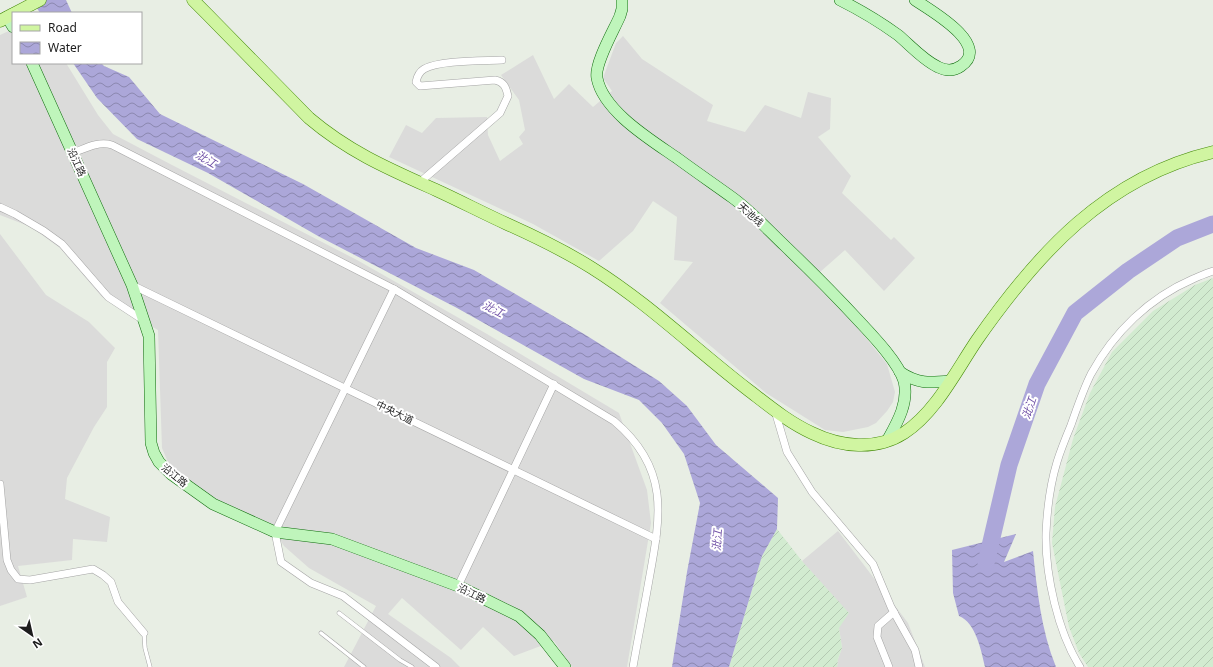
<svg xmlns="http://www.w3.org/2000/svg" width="1213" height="667" font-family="'Noto Sans','Noto Sans SC',sans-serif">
<defs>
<pattern id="farmland-furrows" width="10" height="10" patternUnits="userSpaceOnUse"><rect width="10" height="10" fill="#d2ebd0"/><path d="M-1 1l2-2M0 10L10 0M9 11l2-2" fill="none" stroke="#b4c9b2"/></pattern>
<pattern id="water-waves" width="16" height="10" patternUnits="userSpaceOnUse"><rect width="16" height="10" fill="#aca7d9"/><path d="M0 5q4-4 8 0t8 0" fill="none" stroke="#8b87af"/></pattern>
</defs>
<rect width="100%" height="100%" fill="#e8eee4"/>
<g fill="#dbdbda">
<path d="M13 29V63H66L98 115 113 134 172 165 357 260 487 334 619 413 647 490 651 523 627 667H572L554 641 514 656 483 627 461 650 402 598 388 614 451 658 460 667H344L376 606 309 568 284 546 270 523 226 505 181 477 170 467 162 448 158 330 102 297 60 248 31 227 0 215V35Z"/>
<path d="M623 36 642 59 713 105 707 121 745 132 765 105 801 118 808 92 831 98 830 129 818 137 851 176 842 193 891 240 894 237 915 258 884 291 845 250 811 280 857 327 887 364 895 392 893 402 887 411 876 423 868 427 843 432 825 430 766 393 660 303 693 262 674 260 677 217 653 201 633 231 599 261 533 224 389 157 406 125 422 133 436 118 487 117 488 135 500 161 523 144 519 137 525 130 519 100 501 75 533 55 554 99 569 84 593 107 612 91 603 78 616 43Z"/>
<path d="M0 234 46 295 89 322 115 348 107 362V407L94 427 67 478 65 499 110 517 107 542 73 539 72 560 18 566 27 597 0 606Z"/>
<path d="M838 531 908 623 925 667H837L838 659 842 648 839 628 802 561Z"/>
</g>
<g fill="url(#farmland-furrows)">
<path d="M1213 278V667H1088L1079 653 1069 627 1052 543 1055 507 1073 439 1090 393 1112 352 1153 311 1195 285Z"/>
<path d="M777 529 802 561 849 613 839 628 842 648 838 659 837 667H729L762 556Z"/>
</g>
<g fill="url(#water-waves)">
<path d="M32 0H66L72 13H40Z"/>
<path d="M73 63H101L104 66 129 77 160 114 303 184 416 248 474 270 584 334 659 381 687 406 716 445 778 498 777 529 762 556 729 667H672L687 572 700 503 684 454 662 423 639 400 584 379 457 308 318 236 208 173 137 139 97 98Z"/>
<path d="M1016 534 1004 562 1033 551C1037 590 1041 630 1056 667H985C981 650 976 623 959 616L953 593 952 550Z"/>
</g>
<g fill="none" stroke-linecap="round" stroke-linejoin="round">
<path stroke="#aca7d9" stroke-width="17" d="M986 563 1009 465 1037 384 1075 313 1128 271 1177 238 1213 224"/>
<defs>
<g id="lane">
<path d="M339 613 400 660 412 667"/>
<path d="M144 633 145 648 150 667"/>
<path d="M321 633 364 667"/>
</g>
<g id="street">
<path d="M73 153C86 148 98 141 112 145L394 289 614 421C670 468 661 515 649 580 644 609 638 638 633 667"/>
<path d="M419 183 500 113 508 96C506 87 504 82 495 80L420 86 416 82C417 77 419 72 424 69 439 60 483 61 502 60"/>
<path d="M0 207 15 214 44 231 62 244 108 297 143 320"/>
<path d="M132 285 656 539"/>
<path d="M394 289 275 532 281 562 311 583 343 596 436 667"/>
<path d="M775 411 787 452 812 492 873 564 891 607 915 650 919 667"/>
<path d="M0 484 7 560 11 570 18 579 30 580 93 569 103 575 111 582 118 602 144 633"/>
<path d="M458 586 554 384"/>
<path d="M889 667 877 637 878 626 894 612"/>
<path d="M1080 667C1058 632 1045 575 1046 533 1047 510 1050 485 1057 462 1061 449 1066 437 1071 425 1077 408 1083 390 1091 374 1114 332 1149 298 1193 279 1200 276 1206 273 1213 271"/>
</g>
<g id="secondary">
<path d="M622 0V9L620 16C614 30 594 64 597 78 603 111 651 140 677 158 696 172 715 185 733 198 752 212 768 230 785 246 810 270 835 295 859 321 873 336 898 362 904 381 909 403 897 423 887 441"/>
<path d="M840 0C860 10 880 22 898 35 911 46 923 60 938 67 946 71 954 71 961 66 992 45 930 10 915 0"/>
<path d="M7 17 13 27"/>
<path d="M32 63 132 285 149 336 151 443 154 453 159 462 171 474 213 504 275 532 332 539 458 586 519 616 540 635 565 667"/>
<path d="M900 372C918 384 929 383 950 381"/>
</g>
<g id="primary">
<path d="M193 0 207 14 309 118C349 152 389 169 436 190 460 201 483 213 507 224 536 237 565 251 592 268 648 303 695 349 747 389 768 405 788 422 812 433 841 447 876 451 904 433 936 412 956 371 977 340 1037 254 1106 177 1213 152"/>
<path d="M15 13 40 0"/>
<path d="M0 21 13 14"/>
</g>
</defs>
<use href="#lane" stroke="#a4a4a4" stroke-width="4.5"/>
<use href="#street" stroke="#a4a4a4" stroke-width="8"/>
<use href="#secondary" stroke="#0e6c0c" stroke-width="12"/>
<use href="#primary" stroke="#468c0a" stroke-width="13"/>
<use href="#lane" stroke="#fff" stroke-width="3.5"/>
<use href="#street" stroke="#fff" stroke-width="7"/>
<use href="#secondary" stroke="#bff5bb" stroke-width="11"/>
<use href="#primary" stroke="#d0f5a1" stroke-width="12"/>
</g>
<g text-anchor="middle" stroke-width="4" stroke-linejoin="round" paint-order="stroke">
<g font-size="10" fill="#1d1d1d" stroke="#fff">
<text transform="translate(77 162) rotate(66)" y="4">沿江路</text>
<text transform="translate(751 214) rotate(42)" y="4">天池线</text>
<text transform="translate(395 412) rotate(26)" y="4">中央大道</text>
<text transform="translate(175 475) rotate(39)" y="4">沿江路</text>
<text transform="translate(472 593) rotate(26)" y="4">沿江路</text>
</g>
<g font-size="11" font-style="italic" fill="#7050a6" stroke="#fff">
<text transform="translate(206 159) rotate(30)" y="4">沘江</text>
<text transform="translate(493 309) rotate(27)" y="4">沘江</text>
<text transform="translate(1029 408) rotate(-71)" y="4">沘江</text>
<text transform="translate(717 540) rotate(-86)" y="4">沘江</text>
</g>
</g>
<rect x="12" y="12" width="130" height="52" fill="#ffffff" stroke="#a5a5a5"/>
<rect x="20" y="25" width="20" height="6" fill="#d0f5a1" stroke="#a5a5a5"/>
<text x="48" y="32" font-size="12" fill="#1d1d1d">Road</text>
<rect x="20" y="42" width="20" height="12" fill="url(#water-waves)" stroke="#a5a5a5"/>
<text x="48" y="52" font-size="12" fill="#1d1d1d">Water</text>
<g transform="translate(32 635) rotate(146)" stroke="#ffffff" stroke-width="3" paint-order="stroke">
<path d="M0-3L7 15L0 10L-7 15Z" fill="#1d1d1d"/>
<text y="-6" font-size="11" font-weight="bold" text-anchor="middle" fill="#1d1d1d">N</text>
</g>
</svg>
